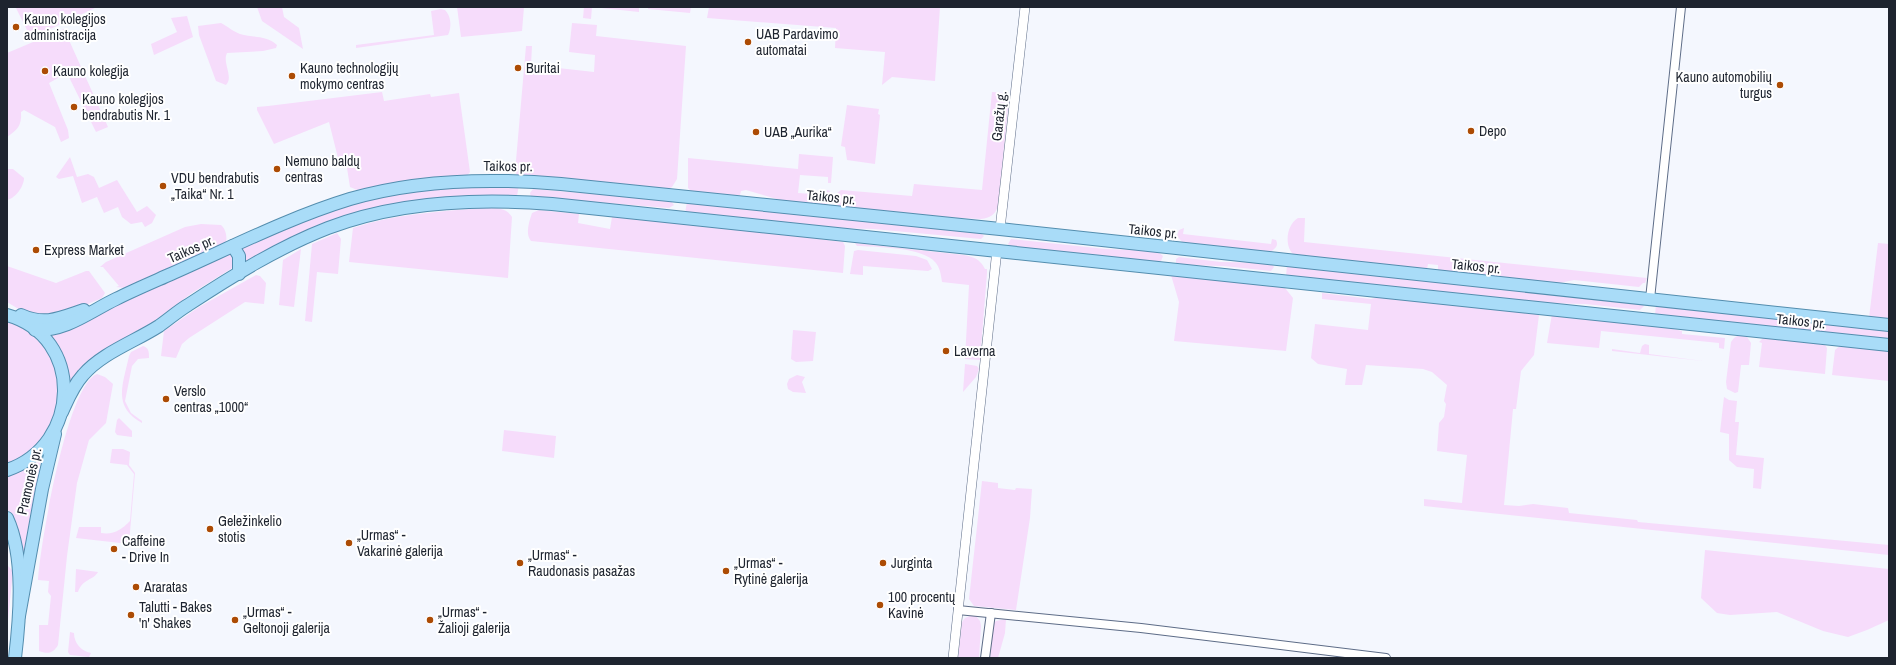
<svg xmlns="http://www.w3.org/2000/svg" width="1896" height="665" font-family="'Archivo Narrow',sans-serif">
<rect width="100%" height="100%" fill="#f4f7fe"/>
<g fill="#f6dcfb">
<path d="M19 7H97L31 38 16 8Z"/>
<path d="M257 7H282L284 17 299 28 303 49 262 21Z"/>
<path d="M457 7H524L522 31 461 37Z"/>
<path d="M584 7H639V12L592 7 591 19 583 18Z"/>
<path d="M648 7H691L690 13 648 9Z"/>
<path d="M709 7H940L935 81 892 77 882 85 885 52 835 48 836 28 707 18Z"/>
<path d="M441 9 445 10C451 16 452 27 448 35L356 48V45L434 35 431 11Z"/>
<path d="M187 16 193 37 154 55 151 44 177 32 171 18Z"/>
<path d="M221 23C227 26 234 32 240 34 253 38 266 35 277 45L276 48 263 51 227 53C222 63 234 77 226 85L216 81 199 35 198 26Z"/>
<path d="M572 23 597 25 596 36 686 46 677 179 672 187 666 190 518 176 515 172 526 46H532L531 65 594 72 595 55 569 52Z"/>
<path d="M64 29 108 127 96 132 67 73 49 83 68 130 69 138 61 142 55 127 24 110 21 112C22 126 17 130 7 137V53Z"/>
<path d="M382 92 384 101 430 94 431 97 459 93 470 172 466 177 362 192 350 187 347 168 339 162 329 122 274 144 257 110V107L268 106Z"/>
<path d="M992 92 1004 93 1009 99 998 206C995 215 990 218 981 219L911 216 841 209 836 204V194L841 190 912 196 914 184 982 190Z"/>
<path d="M847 105 879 109 878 114 880 115 875 164 847 160 845 147 841 146Z"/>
<path d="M799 154 833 157 831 183H828V177L800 175 798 193 826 195 827 190 830 191 827 206 784 201 746 190 741 191 740 195 724 196 691 191 688 188V158L798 169Z"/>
<path d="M70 157 77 177 88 174 94 177 99 188 117 180 137 212 147 206 156 215 152 223 145 227 142 222 131 224 122 217 118 207 104 213 97 197 82 203 73 176 59 179 56 177Z"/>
<path d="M7 169H13L24 178C24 186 16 198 7 200Z"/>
<path d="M519 185 517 196H488L385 206 246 264V260L240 248 348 204 416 189Z"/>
<path d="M533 189 670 200 674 205 669 208 531 197 530 193Z"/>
<path d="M687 202 981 233 984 236 981 239 873 229 834 228 685 213Z"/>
<path d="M480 208C492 208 505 206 512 217L508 278 349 262 353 228C394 214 437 212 480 208Z"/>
<path d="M539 210 579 214 578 223 610 229 612 217 794 233 795 236 843 242 845 246 843 273 531 241C525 234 529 222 532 213Z"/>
<path d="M1298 218H1305L1304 242 1647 278 1645 283H1643L1639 287 1574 280 1555 284 1438 272V265L1428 264 1427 269 1294 255C1284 247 1286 225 1298 218Z"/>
<path d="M201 224 221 225C226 229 228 239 225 244L125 288 116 287 119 286 103 267H100L106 262 185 227Z"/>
<path d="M1184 228 1183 234 1271 244 1272 239 1276 240C1279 246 1275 249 1270 252L1184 244 1177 236 1179 230Z"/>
<path d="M337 233 341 239 338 274 317 272 312 322 305 321 312 244Z"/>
<path d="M1011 239 1106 249 1157 251 1163 256 1161 261 1158 262 1010 247 1008 244Z"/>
<path d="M855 243 964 255C974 257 980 259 985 269H987V273L980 360 965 359 969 285 942 282C941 275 940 267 935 262 922 247 876 247 857 246Z"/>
<path d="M1878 243 1889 244V320L1869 318Z"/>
<path d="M301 249 294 307 279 305 283 260Z"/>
<path d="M858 250 916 256 927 260 932 269 928 271 863 266V275L850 274 854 251Z"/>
<path d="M228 254 233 256 236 261 234 267 192 293 153 322 118 343 68 389 47 336 71 328 148 290 179 278 199 265Z"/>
<path d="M1179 257 1221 262 1271 263 1274 267 1271 271 1223 266 1179 265 1176 263V259Z"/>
<path d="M1287 265 1642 304 1644 306 1640 310 1585 304 1541 303 1286 276Z"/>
<path d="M7 266 56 283 86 271H89L105 293 102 298 65 314 30 316 7 302Z"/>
<path d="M256 275 260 276 266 283 264 304 245 302 189 338 182 344 176 358 161 356 164 331 199 307Z"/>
<path d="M1171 275 1285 288 1293 298 1286 351 1174 341 1179 302Z"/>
<path d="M1322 293 1371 299 1382 296 1537 312 1539 315 1534 355 1521 371 1516 409H1513L1504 505 1519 506 1533 504 1568 508 1569 513 1637 520 1638 522 1889 545V555L1424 506V499L1462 503 1467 455 1437 451 1439 423 1444 417 1446 404 1444 401 1447 385 1432 372 1423 369 1366 365 1362 385H1345L1347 369 1318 364 1311 358 1315 324 1368 330 1371 304 1322 299Z"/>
<path d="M1656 304 1889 329V340L1655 315Z"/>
<path d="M1552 314 1661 326 1682 331V334L1725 338 1724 349 1719 348V343L1601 331 1599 348 1547 343Z"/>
<path d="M7 320C19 326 30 332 40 342 69 372 62 425 31 451 25 457 15 461 7 465Z"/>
<path d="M793 330 816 332 813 361 796 362 791 359Z"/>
<path d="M1739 335 1747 337 1751 343 1749 365H1741L1738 392 1735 393 1727 389 1726 382 1731 342 1734 338Z"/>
<path d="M1764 337 1825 345 1827 348 1825 374 1759 367 1762 343 1759 342Z"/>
<path d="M1645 344 1649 345V354L1703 361 1612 351V349L1640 353 1642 346Z"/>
<path d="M1841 345 1889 350V381L1832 375 1835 350Z"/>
<path d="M143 346C149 348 149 352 149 358L138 359 132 366 125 401 131 413 142 421V423C112 406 123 385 129 356L131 352Z"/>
<path d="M965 364 977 366 979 369 976 377 963 392Z"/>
<path d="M97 374 105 377 113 384 106 423 89 440 77 483 67 556 58 645C53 654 47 654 39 651V625H48L51 596 48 592 49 581 38 580C40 546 67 385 97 374Z"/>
<path d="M797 375 805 377 802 382 806 393 793 392 788 389 787 384 789 379Z"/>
<path d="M1724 397 1729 400 1737 401 1735 422H1739L1736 455 1764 458 1761 489 1753 488 1754 469 1737 467 1729 460V434L1720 432Z"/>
<path d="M119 418 132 431V437L117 435 115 432 117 420Z"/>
<path d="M504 430 556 436 554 458 502 451Z"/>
<path d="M112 449H123L130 452 129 465 135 473 129 544 76 538 79 527H101V533C114 535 121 530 130 521L134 474 127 465 110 463Z"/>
<path d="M42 455 34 497 26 558H23L19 536 12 516 7 508V474Z"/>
<path d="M982 481 998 483V488L1015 490 1016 488 1032 489 1030 518 1016 610 974 606 969 599Z"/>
<path d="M1705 550 1889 569V620L1867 630 1848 637 1823 631 1777 612 1730 615 1717 613 1701 598Z"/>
<path d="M7 565 13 571 7 630Z"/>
<path d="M76 569 98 572C93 581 83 578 78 592H75Z"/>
<path d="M970 616H976L980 621 981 626 979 658H958L962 622 965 618Z"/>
<path d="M1006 619 1005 633 998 658H990L993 624 996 621Z"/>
<path d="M70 632 74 633C74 643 81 651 91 653L89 657 70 655 68 652Z"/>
</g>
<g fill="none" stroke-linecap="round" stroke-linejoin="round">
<defs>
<g id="minor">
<path d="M1650 299 1681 7"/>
<path d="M958 610 1141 628 1386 658"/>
<path d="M985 658 991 613"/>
</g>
<g id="tertiary">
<path d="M1000 229 1025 7"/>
<path d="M953 658 997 250"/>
</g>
<g id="primary">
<path d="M233 246 239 256V274"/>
<path d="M7 315C85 337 81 445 7 470"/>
<path d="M21 315C45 326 60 318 84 310"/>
<path d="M35 330C67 331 89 312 116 299 134 290 153 282 171 274 230 248 288 218 350 199 418 179 491 178 561 184L1000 229 1889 325"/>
<path d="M62 412C68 399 73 386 83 375 102 353 134 342 159 326 169 319 178 311 188 305 232 276 279 247 328 228 399 201 477 198 552 204L1889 345"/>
<path d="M7 518C25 557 20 616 15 658"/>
<path d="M19 616 42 489 55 434"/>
</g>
</defs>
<use href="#minor" stroke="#5d6c87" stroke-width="10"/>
<use href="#tertiary" stroke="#5d6c87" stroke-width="10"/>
<use href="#primary" stroke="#538dae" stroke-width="14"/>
<use href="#minor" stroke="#fff" stroke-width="8"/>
<use href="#tertiary" stroke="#fff" stroke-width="9"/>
<use href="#primary" stroke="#a9dcf8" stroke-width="12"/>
</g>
<g fill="#ac4b04" stroke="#fff" stroke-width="1.5">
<circle cx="16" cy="27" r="4"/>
<circle cx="748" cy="42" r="4"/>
<circle cx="518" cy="68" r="4"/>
<circle cx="45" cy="71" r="4"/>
<circle cx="292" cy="76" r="4"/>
<circle cx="1780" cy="85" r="4"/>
<circle cx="74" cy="107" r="4"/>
<circle cx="1471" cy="131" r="4"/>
<circle cx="756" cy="132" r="4"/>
<circle cx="277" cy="169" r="4"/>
<circle cx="163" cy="186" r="4"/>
<circle cx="36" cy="250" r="4"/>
<circle cx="946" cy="351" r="4"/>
<circle cx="166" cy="399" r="4"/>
<circle cx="210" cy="529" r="4"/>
<circle cx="349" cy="543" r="4"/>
<circle cx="114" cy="549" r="4"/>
<circle cx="520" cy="563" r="4"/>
<circle cx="883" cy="563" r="4"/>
<circle cx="726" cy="571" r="4"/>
<circle cx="136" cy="587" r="4"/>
<circle cx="880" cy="605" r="4"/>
<circle cx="131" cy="615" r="4"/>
<circle cx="235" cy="620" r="4"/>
<circle cx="430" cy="620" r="4"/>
</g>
<g text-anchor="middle" stroke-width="4" stroke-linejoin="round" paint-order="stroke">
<g font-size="14" fill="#1e242f" stroke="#fff" text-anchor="start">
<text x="24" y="24">Kauno kolegijos<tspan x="24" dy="16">administracija</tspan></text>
<text x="756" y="39">UAB Pardavimo<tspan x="756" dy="16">automatai</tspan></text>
<text x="300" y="73">Kauno technologijų<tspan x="300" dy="16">mokymo centras</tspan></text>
<text x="526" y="73">Buritai</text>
<text x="53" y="76">Kauno kolegija</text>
<text x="1772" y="82" text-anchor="end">Kauno automobilių<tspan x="1772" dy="16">turgus</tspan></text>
<text x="82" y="104">Kauno kolegijos<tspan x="82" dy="16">bendrabutis Nr. 1</tspan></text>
<text x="1479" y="136">Depo</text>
<text x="764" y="137">UAB „Aurika“</text>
<text x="285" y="166">Nemuno baldų<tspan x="285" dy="16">centras</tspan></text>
<text x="171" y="183">VDU bendrabutis<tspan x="171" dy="16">„Taika“ Nr. 1</tspan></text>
<text x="44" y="255">Express Market</text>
<text x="954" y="356">Laverna</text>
<text x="174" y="396">Verslo<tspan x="174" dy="16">centras „1000“</tspan></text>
<text x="218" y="526">Geležinkelio<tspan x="218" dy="16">stotis</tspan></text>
<text x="357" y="540">„Urmas“ -<tspan x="357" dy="16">Vakarinė galerija</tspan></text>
<text x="122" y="546">Caffeine<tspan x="122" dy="16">- Drive In</tspan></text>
<text x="528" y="560">„Urmas“ -<tspan x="528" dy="16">Raudonasis pasažas</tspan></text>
<text x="734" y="568">„Urmas“ -<tspan x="734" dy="16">Rytinė galerija</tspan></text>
<text x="891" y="568">Jurginta</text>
<text x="144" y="592">Araratas</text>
<text x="888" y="602">100 procentų<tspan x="888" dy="16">Kavinė</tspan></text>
<text x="139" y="612">Talutti - Bakes<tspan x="139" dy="16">'n' Shakes</tspan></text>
<text x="243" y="617">„Urmas“ -<tspan x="243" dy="16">Geltonoji galerija</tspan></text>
<text x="438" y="617">„Urmas“ -<tspan x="438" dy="16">Žalioji galerija</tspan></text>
</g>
<g font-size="14" fill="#1e242f" stroke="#fff">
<text transform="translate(999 116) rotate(-84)" y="5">Garažų g.</text>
<text transform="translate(508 166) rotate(1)" y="5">Taikos pr.</text>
<text transform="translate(831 197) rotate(6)" y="5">Taikos pr.</text>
<text transform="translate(1153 231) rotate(6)" y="5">Taikos pr.</text>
<text transform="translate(191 249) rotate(-24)" y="5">Taikos pr.</text>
<text transform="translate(1476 266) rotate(6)" y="5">Taikos pr.</text>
<text transform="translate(1801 321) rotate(6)" y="5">Taikos pr.</text>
<text transform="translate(29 481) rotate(-77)" y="5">Pramonės pr.</text>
</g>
</g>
<rect width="1896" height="665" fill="none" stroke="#1e242f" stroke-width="16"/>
</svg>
